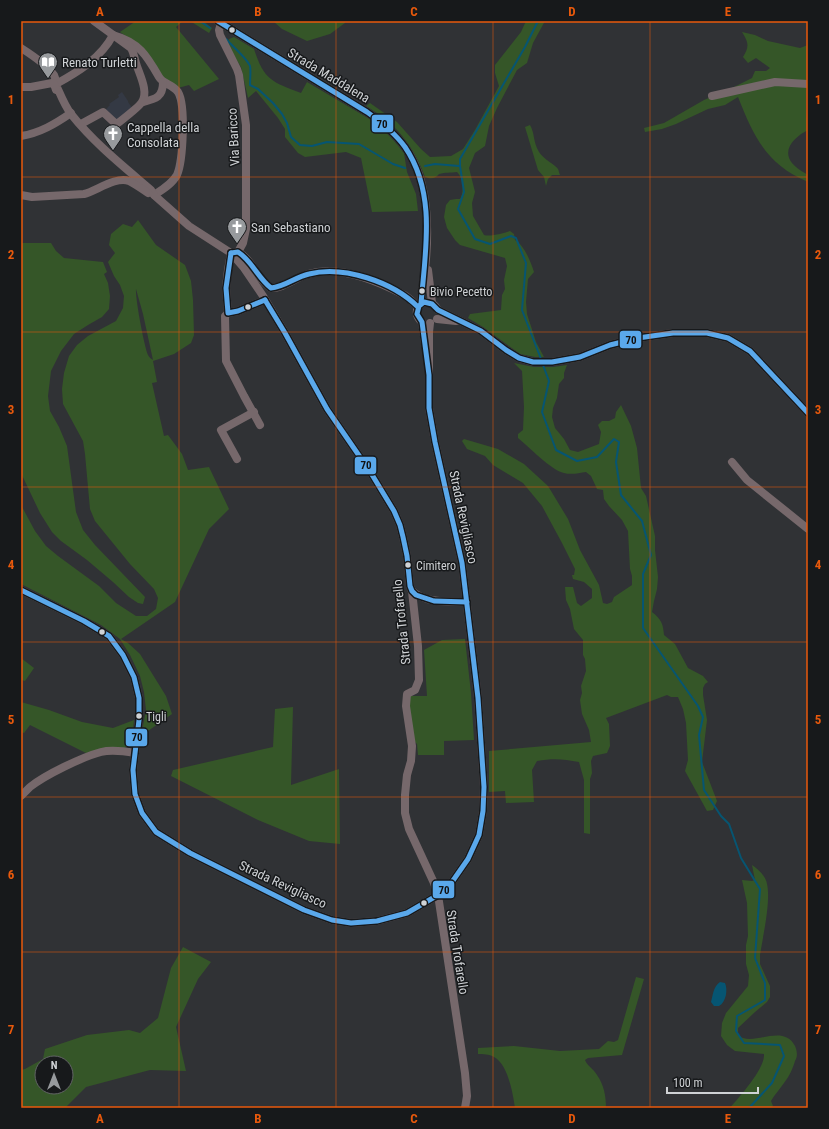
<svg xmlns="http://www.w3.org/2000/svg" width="829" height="1129" font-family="'Roboto Condensed',sans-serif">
<rect width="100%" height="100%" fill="#303235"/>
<path fill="#343944" d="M122 92 128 101V102L133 109 117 122 105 111 108 107 110 105 109 104 119 97 118 95Z"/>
<g fill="#355628" fill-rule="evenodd">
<path d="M136 21H183L176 27 219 79 194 91 189 85 178 88 164 78 141 47 120 32Z"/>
<path d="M190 21H203L212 28 209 33Z"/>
<path d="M273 21H345V23L330 34 307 41 282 29Z"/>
<path d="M526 21H545L533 43 527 63 517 70 497 108 489 126 485 146 475 153 469 168 475 192 472 203 473 216 484 235C490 237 504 233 510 231L514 234 515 240C524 245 531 262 534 272L528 279 526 302 527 314 536 342 544 357H535L520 354 483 327 468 318 470 314 501 310 502 295 505 289 504 280 507 266 505 258 460 245 455 240 447 228 444 217 446 205 450 200 456 199H460C464 192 464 179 457 172 450 173 446 172 439 174 435 179 431 179 425 177 417 154 403 133 384 118 378 113 372 110 366 106L370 103 397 122 421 149 430 157 451 156 463 149 475 130 499 86 495 73V65L521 32Z"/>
<path d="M742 32 755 35 768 41 800 48 808 45C808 66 806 87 806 108 806 115 808 123 808 130 796 136 781 149 792 163 796 168 803 172 808 175V182C766 164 754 137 738 97L725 105 708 109 676 124 662 129 645 132 644 128 664 123 704 100 734 87 752 78 755 71H766L770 68 756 58 748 63 743 57C750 46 748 42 742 32Z"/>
<path d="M234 37 254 49C264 80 272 82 301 93L307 82 378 124 395 142 404 153 407 172 416 194 418 211 372 212 361 158 346 152 305 157 298 153 285 137V129L278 118 256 91 248 98 241 67 227 44 229 39Z"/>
<path d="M530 125C535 134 533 142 539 152 543 159 556 165 558 169 559 171 559 173 560 175H552L548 179 546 186 544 177 538 170 525 127Z"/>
<path d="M138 220 156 245 185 265 191 281 193 300 194 335 191 343 174 354 153 361 157 382 152 383 164 436 168 435 182 454 188 470 209 467 229 509 209 529 175 602 121 639 128 643 140 654 166 696 172 714 141 736 146 710 144 692 140 676 130 655 120 639 101 625 21 584V505L35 531 46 546 58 556 99 586 116 603 136 616H147L156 609 158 598 154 589 130 564 95 521 90 509 85 454 83 441 63 404 62 389 64 373 69 356 77 345 88 336 116 321 123 308 124 296 120 285 114 276 108 262 115 253 109 245 111 234 123 224 132 227ZM136 289 143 314 153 360C151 359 149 357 148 355 144 346 135 297 136 289Z"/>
<path d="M21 243H51L56 251 64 258 103 262 107 272 104 274 108 283 110 296 109 309 102 317 88 325 74 334 61 351 51 371 48 396 50 411 59 427 67 446 76 512 83 530 95 545 145 597 143 604 138 603 129 597 113 582 87 560 61 541 52 532 40 513 21 473Z"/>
<path d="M514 363 534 367H553L567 365 564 373V378L559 384 557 398 553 408 552 417 555 428 564 439 570 450 578 452 599 444 601 432 598 425 602 421H609L615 418 616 412 621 405 631 426 637 448 641 488 646 496 655 536V550L658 577 657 589 654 601 652 612C662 620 663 624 664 635L675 644 688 668 703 676 708 682 705 684 703 688V695L707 720 702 762 717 801 713 810 707 811 685 771 688 760 686 723 683 709 678 697H671L667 695 606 718 609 724 610 746 607 753 593 756 591 761 592 773 590 779V834L584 833V780L579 762C564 759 553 758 537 761L532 770 534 802 506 803 505 791 489 792V751L591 742 589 730 582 714 580 700 582 693 581 686 586 671 585 659 583 655V640L574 629 570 609 566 600 565 587H573L577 603 581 606 592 598V589L584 582 573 579 572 575H574L575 569 562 543 542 506 523 483 493 465 485 456 467 449 462 441 464 439 498 449 524 464 548 486 568 519 580 550 599 585 603 603 607 604 612 602 614 597 632 585V576L630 569 628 531 622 520 609 506 604 499 603 490 597 489 591 476 586 472C579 473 571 475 564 473 552 471 528 446 518 438V434L523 430 524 407 522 371Z"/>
<path d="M465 639 471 693 474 740 444 741V755H418L417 744 415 742 409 716V696H427L424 650 442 640Z"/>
<path d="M21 658 34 668 25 681 21 680Z"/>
<path d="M21 702 49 710 82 722 113 728 134 720 132 741 125 748 86 753 30 725 24 733 21 732Z"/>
<path d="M293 707 291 785 339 769 340 844 309 841 258 820 171 776 173 770 273 747 275 709Z"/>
<path d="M752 865C758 869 766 876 767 884 771 901 763 936 760 955V964L770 986V997L767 1002 755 1012 738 1028V1034C738 1035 742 1038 743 1038 759 1043 784 1025 795 1046 797 1051 798 1056 795 1061 793 1068 789 1077 784 1083 780 1089 775 1094 771 1101L773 1106 770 1108H730C740 1096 765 1069 764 1054L735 1051 727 1045 721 1036 722 1023 726 1013 748 986 749 975 746 964V945L748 936 747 903 742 880 752 881 755 880Z"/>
<path d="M183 947 211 962 198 979 176 1027 186 1071 150 1070 86 1087 65 1108H21V1070L25 1069 43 1059 45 1049 87 1035 129 1030 140 1033 158 1018 171 968ZM42 1063H66V1087H42Z"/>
<path d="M636 977 644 979 622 1055 588 1058 585 1060C587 1066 594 1069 597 1075 604 1085 606 1096 606 1108H515C513 1094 508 1064 494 1057 489 1054 483 1054 478 1054V1048L514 1046 560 1051 599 1049 608 1041 614 1042 618 1040Z"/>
</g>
<path fill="#065572" d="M720 982 725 983C728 990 726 1002 719 1006H714L711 1002C713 995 713 987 720 982Z"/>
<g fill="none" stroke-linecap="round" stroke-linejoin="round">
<g stroke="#065572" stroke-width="2">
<path d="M200 21 210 28"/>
<path d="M538 21 525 47 460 159V166L464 192 458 209 475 239 490 244 511 236 516 238 526 263 522 310 541 359"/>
<path d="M226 39C232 46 247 58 250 66 251 69 250 81 250 85L258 89 273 103 282 114 287 123 291 137 300 145 312 146 327 142 359 144 393 164 405 168"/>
<path d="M425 166 435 164 459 166"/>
<path d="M543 365 549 381 542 412 556 450 577 461 597 457 614 439 619 442 616 462 621 495 642 521 651 555 643 574V628L698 706 703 717 699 735 704 790 721 816 729 824 741 858 760 889 755 958 765 983V1000L737 1016 736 1031 744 1043 780 1045 784 1056 772 1083 749 1108"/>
</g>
<g stroke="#76686b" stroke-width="8">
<path d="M218 21 367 112C381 122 395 133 405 147 427 177 429 223 426 259 425 274 422 289 421 304"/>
<path d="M221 23 219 30 220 35 237 69 239 75 246 125V229L243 243 238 252"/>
<path d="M113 35C139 42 147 56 159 77 163 84 172 84 178 92 186 105 183 161 177 175 172 184 162 190 154 195"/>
<path d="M21 48C32 55 46 64 54 75 56 79 56 83 57 87 61 96 65 106 71 114 94 143 123 166 151 190L154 195 189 226 231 253 244 268 263 296 285 333 327 409 371 473 394 511 400 525 403 537 407 556 410 586 412 591 418 646 419 680 415 690 407 694 406 706 412 746 411 761 407 775 405 795V813L409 829 434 883 438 895 465 1073 467 1096 465 1108"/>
<path d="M56 84C78 72 101 58 113 35"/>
<path d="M21 87H31L52 83 54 84 56 90"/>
<path d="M712 96 775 82 808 84"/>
<path d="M143 102C156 99 163 97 163 82"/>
<path d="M81 124 103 112 116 124 118 123C123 119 139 107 142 102 149 91 139 74 136 63 134 57 134 53 131 48L94 21"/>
<path d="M21 136C40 133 55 124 71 113"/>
<path d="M21 195 32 197 84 194C96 191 116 176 129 181 135 184 142 189 148 193"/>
<path d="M231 253 228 270 226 288 228 313 238 311 265 300"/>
<path d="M233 253 238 252C253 260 256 279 271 288 282 289 297 277 308 274 339 265 376 280 404 295 409 298 414 303 418 307"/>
<path d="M428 270 432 303"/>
<path d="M228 313 225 316 226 361 244 396 260 425"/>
<path d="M437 319 456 321"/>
<path d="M425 344 422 322C407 309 428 292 438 310L481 331 506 350 519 358 533 362H552L580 357 610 345 638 338 673 333H707L728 338 750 351 808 413"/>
<path d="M237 459 221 430 254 412"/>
<path d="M732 462 747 480 808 529"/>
<path d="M21 590 84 621 109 636 123 655 134 677 139 698V720L133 770 135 794 142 813 156 832 190 853 304 910 332 920 351 923 377 921 407 913 438 895 452 882 468 859 479 835 483 811 484 787 478 698 462 563 435 442 429 408V332L430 323"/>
<path d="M412 591C427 604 449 601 467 602"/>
<path d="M21 796C24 793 27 790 30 787 45 775 82 757 101 752 112 749 124 751 135 753"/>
</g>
<defs>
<g id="bus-1">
<path d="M218 21 367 112C381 122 395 133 405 147 437 194 425 252 421 304"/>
<path d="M231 253 238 252C252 261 258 278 271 288 285 287 295 277 309 274 343 265 393 282 418 307"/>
<path d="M231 253 226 288 228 313 238 311 265 300"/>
<path d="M265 300 285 333 327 409 371 473 394 511 400 525 403 537 407 556 410 586 412 591 416 595 434 601 467 602"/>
<path d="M21 590 84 621 109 636 123 655 134 677 139 698V720L133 770 135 794 142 813 156 832 190 853 304 910 332 920 351 923 377 921 407 913 438 895 452 882 468 859 479 835 483 811 484 787 478 698 462 563 435 442 429 408V375L422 322 417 314 419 306 424 302 432 304 438 310 481 331 506 350 519 358 533 362H552L580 357 610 345 638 338 673 333H707L728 338 750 351 808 413"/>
</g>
</defs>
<use href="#bus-1" stroke="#17191b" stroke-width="8"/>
<use href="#bus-1" stroke="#5aa8eb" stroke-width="5"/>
</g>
<path fill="none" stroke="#e8590c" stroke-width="1" stroke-opacity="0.55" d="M179 21V1108M336 21V1108M493 21V1108M650 21V1108M21 177H808M21 332H808M21 487H808M21 642H808M21 797H808M21 952H808"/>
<defs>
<symbol id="library-pin" viewBox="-11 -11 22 30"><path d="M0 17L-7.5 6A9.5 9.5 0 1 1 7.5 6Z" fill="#979a9d" stroke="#17191b"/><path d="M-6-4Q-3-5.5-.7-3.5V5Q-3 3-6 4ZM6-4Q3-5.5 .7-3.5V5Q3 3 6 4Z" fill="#fff"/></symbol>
<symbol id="church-pin" viewBox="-11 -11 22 30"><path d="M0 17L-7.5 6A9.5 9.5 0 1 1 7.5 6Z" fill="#979a9d" stroke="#17191b"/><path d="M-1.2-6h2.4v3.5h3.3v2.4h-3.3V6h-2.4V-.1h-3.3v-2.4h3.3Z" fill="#fff"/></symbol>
</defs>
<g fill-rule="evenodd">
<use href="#library-pin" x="37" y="51" width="22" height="30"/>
<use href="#church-pin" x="102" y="123" width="22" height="30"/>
<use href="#church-pin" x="226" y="216" width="22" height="30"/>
</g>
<g fill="#cfd2d5" stroke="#17191b" stroke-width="1.5">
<circle cx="232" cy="30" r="3.5"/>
<circle cx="422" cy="291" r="3.5"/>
<circle cx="248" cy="307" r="3.5"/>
<circle cx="408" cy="565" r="3.5"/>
<circle cx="102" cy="632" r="3.5"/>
<circle cx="139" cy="716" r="3.5"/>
<circle cx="424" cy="903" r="3.5"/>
</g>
<g text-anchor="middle" stroke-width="3" stroke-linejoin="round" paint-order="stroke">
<g font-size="12" fill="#cfd2d5" stroke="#17191b" text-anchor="start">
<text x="430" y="296">Bivio Pecetto</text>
<text x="416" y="570">Cimitero</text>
<text x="146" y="721">Tigli</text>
</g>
<g font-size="13" fill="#cfd2d5" stroke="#17191b" text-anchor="start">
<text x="62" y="67">Renato Turletti</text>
<text x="127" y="132">Cappella della<tspan x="127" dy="15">Consolata</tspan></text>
<text x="251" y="232">San Sebastiano</text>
</g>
<g font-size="13" fill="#cfd2d5" stroke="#17191b">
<text transform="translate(329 75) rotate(31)" y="5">Strada Maddalena</text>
<text transform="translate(233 137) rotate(-93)" y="5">Via Baricco</text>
<text transform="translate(464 517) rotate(78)" y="5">Strada Revigliasco</text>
<text transform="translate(401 622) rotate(-96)" y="5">Strada Trofarello</text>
<text transform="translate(283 884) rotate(25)" y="5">Strada Revigliasco</text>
<text transform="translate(458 952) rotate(81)" y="5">Strada Trofarello</text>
</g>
</g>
<g stroke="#17191b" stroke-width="1.5">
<rect x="371" y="114" width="23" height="19" rx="4" fill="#5aa8eb"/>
<rect x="619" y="330" width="23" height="19" rx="4" fill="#5aa8eb"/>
<rect x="354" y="456" width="23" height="19" rx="4" fill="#5aa8eb"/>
<rect x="125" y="728" width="23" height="19" rx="4" fill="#5aa8eb"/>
<rect x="432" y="880" width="23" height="19" rx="4" fill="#5aa8eb"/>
</g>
<g font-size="11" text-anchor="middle" font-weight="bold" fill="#111">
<text x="382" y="128">70</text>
<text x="631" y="344">70</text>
<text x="366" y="469">70</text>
<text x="137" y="741">70</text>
<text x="444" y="894">70</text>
</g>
<rect width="829" height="1129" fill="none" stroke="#17191b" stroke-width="44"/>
<g transform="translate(54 1075)"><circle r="19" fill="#17191b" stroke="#616365"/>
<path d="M0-3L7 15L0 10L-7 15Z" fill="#979a9d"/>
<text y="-6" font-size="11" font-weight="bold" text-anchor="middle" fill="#cfd2d5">N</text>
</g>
<path d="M667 1087v6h91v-6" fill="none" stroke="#cfd2d5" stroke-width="2"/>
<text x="673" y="1087" font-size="12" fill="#cfd2d5" stroke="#17191b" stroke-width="3" paint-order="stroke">100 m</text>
<rect x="22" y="22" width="785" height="1085" fill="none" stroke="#e8590c" stroke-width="1.5"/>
<g font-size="13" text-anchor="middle" font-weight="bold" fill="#e8590c">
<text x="100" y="16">A</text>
<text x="258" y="16">B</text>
<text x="414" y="16">C</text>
<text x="572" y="16">D</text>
<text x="728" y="16">E</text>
<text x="11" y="104">1</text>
<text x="818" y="104">1</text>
<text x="11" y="259">2</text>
<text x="818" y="259">2</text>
<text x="11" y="414">3</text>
<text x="818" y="414">3</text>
<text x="11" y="569">4</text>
<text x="818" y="569">4</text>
<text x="11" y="724">5</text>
<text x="818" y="724">5</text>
<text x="11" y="879">6</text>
<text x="818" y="879">6</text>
<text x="11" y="1034">7</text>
<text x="818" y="1034">7</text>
<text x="100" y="1123">A</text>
<text x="258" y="1123">B</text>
<text x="414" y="1123">C</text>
<text x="572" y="1123">D</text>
<text x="728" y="1123">E</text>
</g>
</svg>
